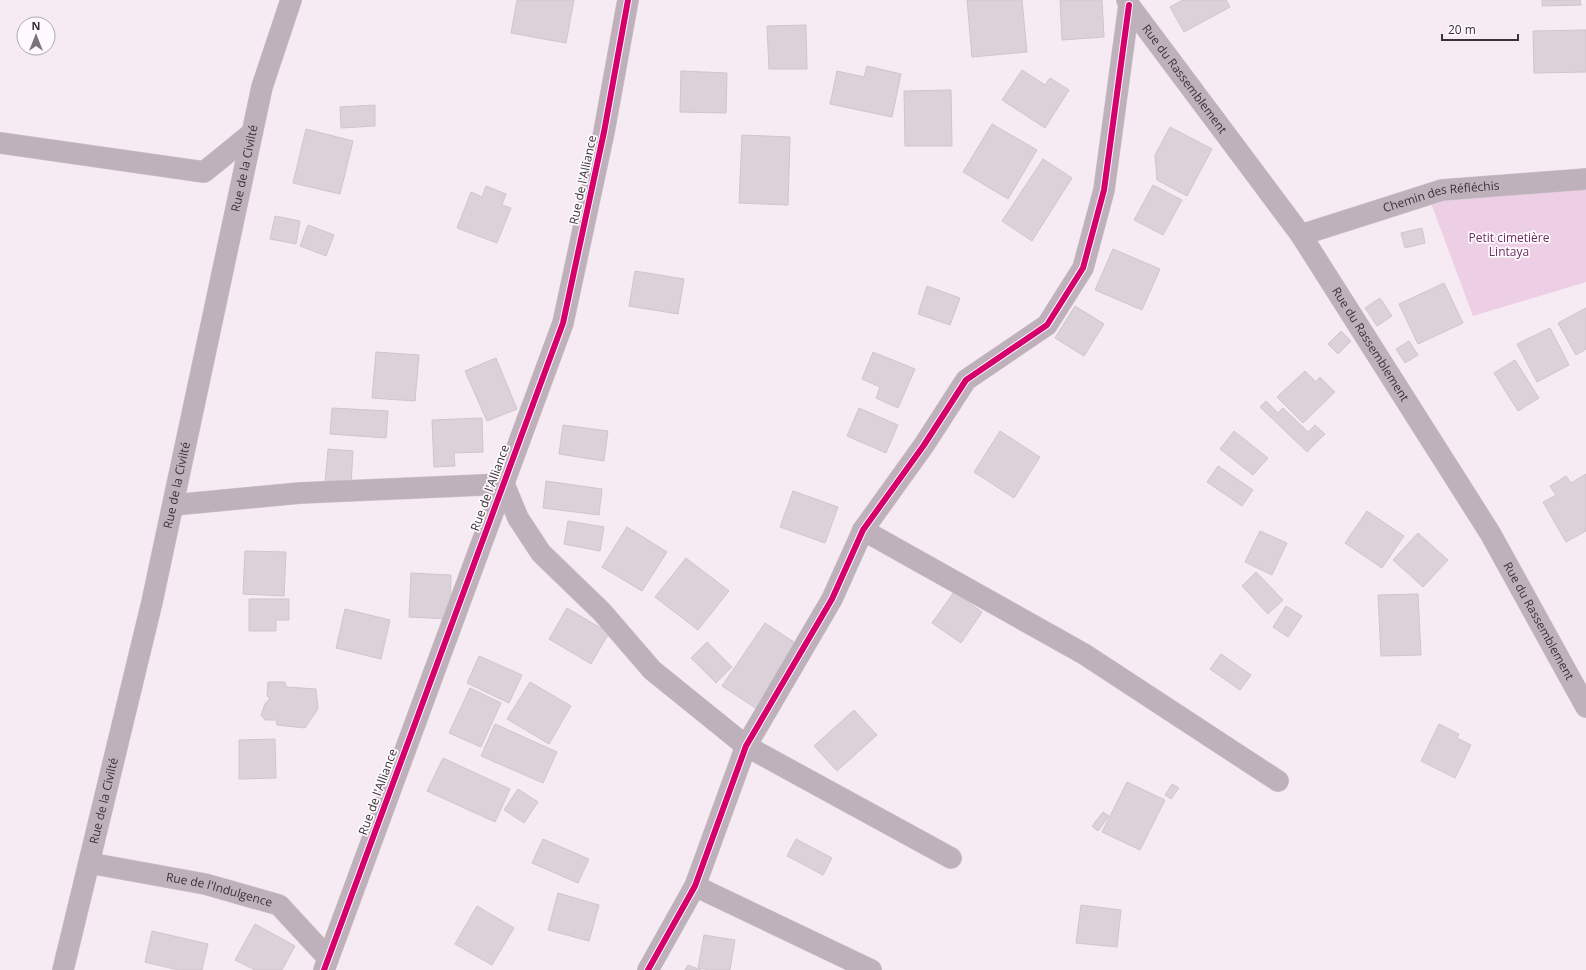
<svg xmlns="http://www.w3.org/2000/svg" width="1586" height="970" font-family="'Open Sans',sans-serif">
<rect width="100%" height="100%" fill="#f6eaf3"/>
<path fill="#eccee5" d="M1586 180V282L1473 316 1428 195Z"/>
<g fill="#dbd2d9" stroke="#cfc6cc">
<path d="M517 0H574L566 43 511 33Z"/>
<path d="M967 0H1022L1027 52 972 57Z"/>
<path d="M1060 0H1102L1104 37 1062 40Z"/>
<path d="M1183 0H1226L1230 7 1184 32 1170 7Z"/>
<path d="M1542 0H1580L1581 5 1542 6Z"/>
<path d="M806 25 807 69H769L767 26Z"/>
<path d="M1586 30V72L1534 73 1533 31Z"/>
<path d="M867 66 901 74 892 117 830 104 837 71 864 77Z"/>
<path d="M1022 70 1045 85 1050 78 1069 90 1045 128 1002 100Z"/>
<path d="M681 71 727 73 726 113 680 112Z"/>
<path d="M951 90 952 146H905L904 91Z"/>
<path d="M375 105V126L341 128 340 107Z"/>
<path d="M992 124 1037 150 1008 199 963 172Z"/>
<path d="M1170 127 1212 149 1187 196 1157 180 1155 155Z"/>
<path d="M306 129 353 141 340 194 293 183Z"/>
<path d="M742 135 790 137 788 205 739 203Z"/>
<path d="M1043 159 1072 178 1032 241 1002 221Z"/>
<path d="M1153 185 1182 200 1163 235 1134 220Z"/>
<path d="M486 186 506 194 502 205 511 208 497 243 457 228 471 192 482 197Z"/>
<path d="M275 216 300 221 296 244 270 239Z"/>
<path d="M308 225 334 235 326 256 300 246Z"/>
<path d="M1422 228 1425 243 1405 248 1401 233Z"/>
<path d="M1113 249 1160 269 1142 310 1095 290Z"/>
<path d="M635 271 684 279 678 314 629 306Z"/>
<path d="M1444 283 1463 323 1418 344 1399 304Z"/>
<path d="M927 286 960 298 950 325 918 314Z"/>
<path d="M1380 298 1392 316 1377 326 1365 308Z"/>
<path d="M1075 306 1104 324 1084 356 1055 338Z"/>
<path d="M1586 308V349L1576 355 1558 323Z"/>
<path d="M1550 328 1569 365 1537 382 1517 344Z"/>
<path d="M1341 331 1351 341 1338 354 1328 344Z"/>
<path d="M1409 341 1418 355 1405 363 1396 349Z"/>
<path d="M376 352 419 355 415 401 372 398Z"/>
<path d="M873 352 915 369 898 408 876 398 880 387 862 379Z"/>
<path d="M496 358 517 409 487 421 465 371Z"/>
<path d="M1515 360 1539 398 1518 411 1494 373Z"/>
<path d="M1305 371 1316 382 1320 377 1335 392 1303 423 1277 397Z"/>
<path d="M1266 401 1278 413 1283 408 1308 432 1315 425 1325 434 1307 452 1260 407Z"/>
<path d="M332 408 388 411 386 438 330 434Z"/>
<path d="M859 408 898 425 886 453 847 436Z"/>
<path d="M482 418 483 452 454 453 455 466 434 467 432 420Z"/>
<path d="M563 425 608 431 604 461 559 454Z"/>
<path d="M1000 431 1040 457 1014 498 974 472Z"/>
<path d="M1234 431 1268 458 1253 475 1220 449Z"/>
<path d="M328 449 353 451 351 484 325 483Z"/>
<path d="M1218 466 1253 490 1242 506 1207 482Z"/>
<path d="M1586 474V531L1566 542 1543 502 1556 495 1550 486 1566 476 1571 483Z"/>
<path d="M546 481 602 489 599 515 543 508Z"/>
<path d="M793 491 838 507 825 543 780 527Z"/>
<path d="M1367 511 1404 536 1382 568 1345 543Z"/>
<path d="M568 521 604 527 600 551 564 544Z"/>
<path d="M627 527 667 552 642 591 602 567Z"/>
<path d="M1260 531 1287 543 1272 575 1245 562Z"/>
<path d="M1418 533 1448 560 1423 587 1393 560Z"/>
<path d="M245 551 286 552 284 596 243 594Z"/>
<path d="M686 558 729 591 698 630 655 597Z"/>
<path d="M1256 572 1283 600 1268 614 1242 586Z"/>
<path d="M411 573 451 575 450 619 409 617Z"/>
<path d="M954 592 982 612 961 643 932 623Z"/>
<path d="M1418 594 1421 655 1381 656 1378 595Z"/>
<path d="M249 599H289V620H276V631H249Z"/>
<path d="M1286 606 1302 616 1288 637 1273 627Z"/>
<path d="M567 608 609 633 591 664 549 639Z"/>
<path d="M345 609 390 620 381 659 336 648Z"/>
<path d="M765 623 800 646 757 709 722 686Z"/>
<path d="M707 642 732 667 716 683 691 658Z"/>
<path d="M1221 654 1251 675 1240 690 1210 669Z"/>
<path d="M479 656 522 675 509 703 467 683Z"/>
<path d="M268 682H285L286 687 316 689 318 709 305 728 277 725 276 720H265L261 715 265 704 270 698 267 696Z"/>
<path d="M530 682 571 706 549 744 507 719Z"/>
<path d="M470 688 501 703 481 747 449 733Z"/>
<path d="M854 710 877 735 837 771 814 746Z"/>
<path d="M495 724 557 752 543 783 481 756Z"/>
<path d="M1439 724 1459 734 1457 738 1471 745 1455 778 1421 761Z"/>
<path d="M275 739 276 778 239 779V740Z"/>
<path d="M443 758 510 789 495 822 427 791Z"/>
<path d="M1127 782 1165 800 1140 850 1102 832Z"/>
<path d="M1172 784 1179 788 1171 799 1165 795Z"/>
<path d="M518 789 538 802 524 823 504 810Z"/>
<path d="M1103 812 1109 816 1098 831 1092 826Z"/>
<path d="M543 839 589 859 578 883 532 863Z"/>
<path d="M796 839 832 858 823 875 787 856Z"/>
<path d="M558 893 599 905 589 941 548 930Z"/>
<path d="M1081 905 1121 910 1117 947 1076 943Z"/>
<path d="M477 906 514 928 492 965 455 944Z"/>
<path d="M255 924 295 946 282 970H255L235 960Z"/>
<path d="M152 931 208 944 202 970H178L145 962Z"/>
<path d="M704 935 735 940 730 970H711L698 968Z"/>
<path d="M688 965 701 970H685Z"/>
</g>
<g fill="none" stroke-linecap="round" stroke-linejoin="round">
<defs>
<g id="minor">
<path id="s1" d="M1127 0 1129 5 1301 235 1490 533 1586 707"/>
<path d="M0 143 204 172 252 133"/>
<path id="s2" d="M1301 235 1442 190 1586 179"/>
<path d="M173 505 300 493 504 484 518 518 541 553 602 612 652 670 746 746 951 858"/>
<path d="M863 530 1084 654 1278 781"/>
<path id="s3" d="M89 863 205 884 279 905 328 958"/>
<path d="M695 886 871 970"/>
<path id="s4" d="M63 970 152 602 262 87 291 0"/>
<path d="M324 970 563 323 604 132 628 0"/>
<path d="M648 970 695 886 746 746 832 599 863 530 924 445 966 380 1047 325 1083 268 1104 190 1129 5"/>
</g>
</defs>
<use href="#minor" stroke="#d0c6cd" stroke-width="22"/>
<use href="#minor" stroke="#bfb1bc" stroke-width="21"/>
<defs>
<g id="cycleway">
<path d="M324 970 563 323 604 132 628 0"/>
<path d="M648 970 695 886 746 746 832 599 863 530 924 445 966 380 1047 325 1083 268 1104 190 1129 5"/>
</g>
</defs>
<use href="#cycleway" stroke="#fdf9fc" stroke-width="8"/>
<use href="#cycleway" stroke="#d6006c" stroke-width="6"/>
</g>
<g text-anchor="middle" stroke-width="3.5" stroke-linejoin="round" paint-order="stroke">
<g font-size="12" fill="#3a3238" stroke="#fdf9fc">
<text dy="4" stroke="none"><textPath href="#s1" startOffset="98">Rue du Rassemblement</textPath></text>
<text dy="4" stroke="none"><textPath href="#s4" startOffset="822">Rue de la Civilté</textPath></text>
<text transform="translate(583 180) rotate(-78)" y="4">Rue de l'Alliance</text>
<text dy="4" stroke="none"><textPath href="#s2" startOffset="146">Chemin des Réfléchis</textPath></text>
<text dy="4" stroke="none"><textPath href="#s1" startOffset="422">Rue du Rassemblement</textPath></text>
<text dy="4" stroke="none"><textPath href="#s4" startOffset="498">Rue de la Civilté</textPath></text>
<text transform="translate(490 488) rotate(-70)" y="4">Rue de l'Alliance</text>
<text dy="4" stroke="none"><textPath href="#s1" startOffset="746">Rue du Rassemblement</textPath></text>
<text transform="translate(378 792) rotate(-70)" y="4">Rue de l'Alliance</text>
<text dy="4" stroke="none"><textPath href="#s4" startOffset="174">Rue de la Civilté</textPath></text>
<text dy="4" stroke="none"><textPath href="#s3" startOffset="133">Rue de l'Indulgence</textPath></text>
</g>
<g font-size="12" fill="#6c3061" stroke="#fdf9fc">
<text x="1509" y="242">Petit cimetière<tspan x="1509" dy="14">Lintaya</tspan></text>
</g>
</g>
<g transform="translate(36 36)"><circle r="19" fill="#fdf9fc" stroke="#afa9ae"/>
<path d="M0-3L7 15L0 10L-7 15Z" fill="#7c7279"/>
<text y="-6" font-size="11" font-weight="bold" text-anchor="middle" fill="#3a3238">N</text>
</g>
<path d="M1442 34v6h76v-6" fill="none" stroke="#3a3238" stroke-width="2"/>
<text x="1448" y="34" font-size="12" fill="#3a3238" stroke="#fdf9fc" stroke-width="3" paint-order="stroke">20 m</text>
</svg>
